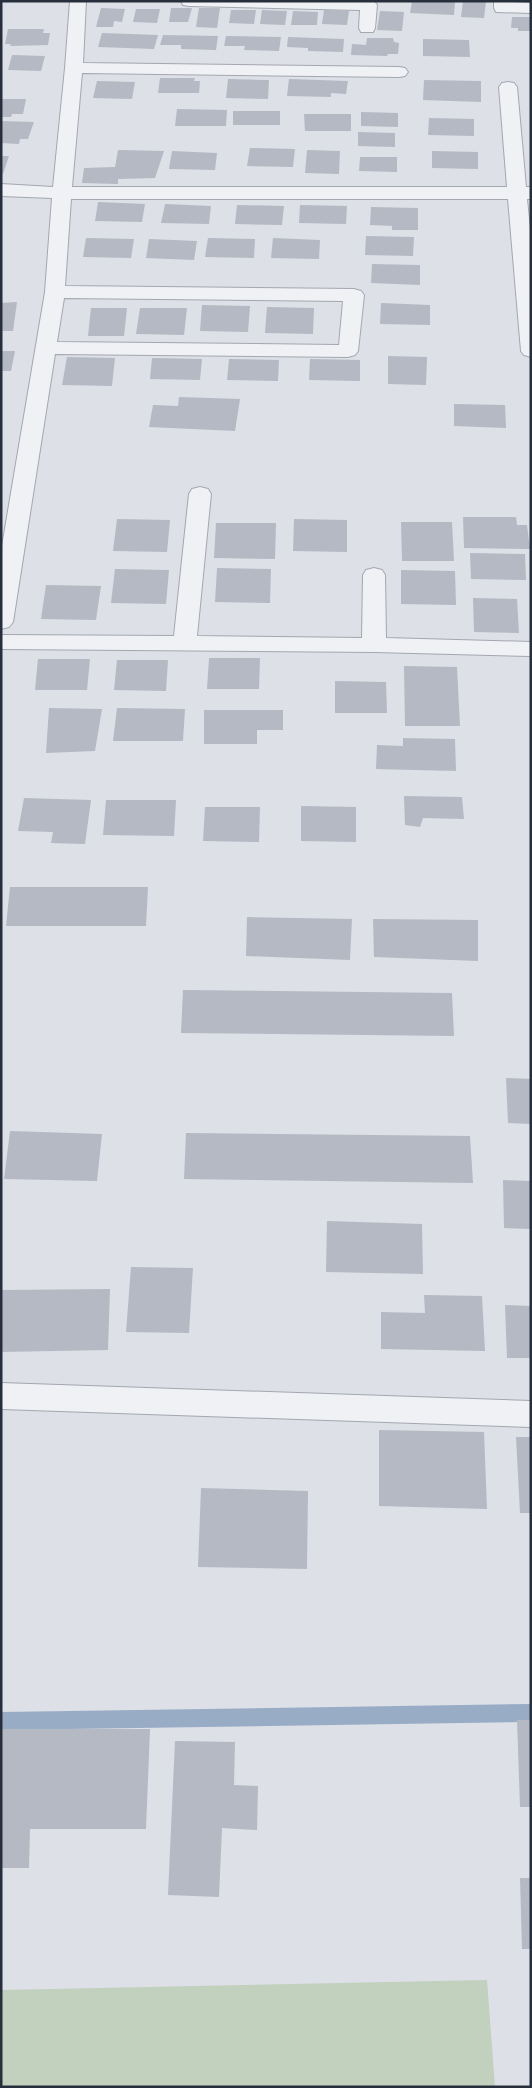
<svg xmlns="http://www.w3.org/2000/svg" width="532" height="2088" font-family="'Source Sans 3',sans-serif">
<rect width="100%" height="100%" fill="#dde0e6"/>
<path fill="#c2d0be" d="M487 1980 495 2087H1V1990Z"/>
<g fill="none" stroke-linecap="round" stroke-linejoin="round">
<path fill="#98acc6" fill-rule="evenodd" d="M531 1704V1722L1 1730V1712Z"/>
</g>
<g fill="#b4b9c3">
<path d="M412 1 455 2 454 15 410 13Z"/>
<path d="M463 1H486L484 18 461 17Z"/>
<path d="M101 8 125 9 122 22 114 21 113 27H96Z"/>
<path d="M171 8H192L188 22H169Z"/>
<path d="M199 8H220L217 28 196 27Z"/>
<path d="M136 9H160L157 23 133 22Z"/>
<path d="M231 10H256L254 24 229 23Z"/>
<path d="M262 10 287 11 285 25 260 24Z"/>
<path d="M324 10 349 11 347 25 322 24Z"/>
<path d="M293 11 318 12 317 25H291Z"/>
<path d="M380 11 404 12 402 31 377 30Z"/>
<path d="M512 17H531V31H518V28H511Z"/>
<path d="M8 29H44L43 33H50L48 45 10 46 11 44H5Z"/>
<path d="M102 33 158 35 154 49 98 47Z"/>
<path d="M163 35 218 36 216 50 181 49V45H160Z"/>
<path d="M226 36 281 37 279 51 244 50 245 46H224Z"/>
<path d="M288 37 344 39 343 52 308 51V48L287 47Z"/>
<path d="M367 38H393L394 42 399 43 398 54H388L387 56 351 55 352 44 366 45Z"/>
<path d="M423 39 469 40 470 57 423 56Z"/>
<path d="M12 55 45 56 41 71 8 70Z"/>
<path d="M160 78H195L194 81H200L199 93H158Z"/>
<path d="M228 79 269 80 268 99 226 98Z"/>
<path d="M289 79 348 81 346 94 331 93V97L287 96Z"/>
<path d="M424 80 481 81V102L423 100Z"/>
<path d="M97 81 135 82 132 99 93 98Z"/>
<path d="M1 99H26L23 114H12L11 117H1Z"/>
<path d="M177 109 227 110 226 126H175Z"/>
<rect x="233" y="111" width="47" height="14"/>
<path d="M361 112 398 113V127L361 126Z"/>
<path d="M304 114H351V131H305Z"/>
<path d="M429 118 474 119V136L428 135Z"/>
<path d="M1 121 34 122 28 139H20L19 144 1 143Z"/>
<path d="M358 132 395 133V147L358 146Z"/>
<path d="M250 148 295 149 293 167 247 166Z"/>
<path d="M118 150 164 151 155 178 118 179V184L82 183 84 168 115 167Z"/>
<path d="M307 150 340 151 339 174 305 173Z"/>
<path d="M172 151 217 153 215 170 169 169Z"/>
<path d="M432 151 478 152V169L432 168Z"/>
<path d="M1 156H9L3 174H1Z"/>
<path d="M360 157H397V172L359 171Z"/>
<path d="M98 202 145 204 142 222 95 221Z"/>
<path d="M165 204 211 206 209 224 161 223Z"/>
<path d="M237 205 284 206 282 225 235 224Z"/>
<path d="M300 205 347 206 346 224 299 223Z"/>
<path d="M371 207 418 208V230H392V226L370 225Z"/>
<path d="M366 236 414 237 413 256 365 255Z"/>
<path d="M86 238 134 239 131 258 83 257Z"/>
<path d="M208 238 255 239 254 258 205 257Z"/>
<path d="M273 238 320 240 319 259 271 258Z"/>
<path d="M149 239 197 241 194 260 146 258Z"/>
<path d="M372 264 420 265V285L371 283Z"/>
<path d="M17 302 13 331H1V303Z"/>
<path d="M381 303 430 305V325L380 324Z"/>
<path d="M202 305 250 306 248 332 200 331Z"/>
<path d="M267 307 314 308 313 334 265 333Z"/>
<path d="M91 308H127L124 336H88Z"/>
<path d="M140 308H187L184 335 136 334Z"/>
<path d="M1 351H15L11 371H1Z"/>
<path d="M388 356 427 357 426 385 388 384Z"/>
<path d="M67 357 115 358 112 386 62 385Z"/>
<path d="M152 358 202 359 200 380 150 379Z"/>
<path d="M229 359 279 360 278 381 227 380Z"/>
<path d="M310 359 360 360V381L309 380Z"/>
<path d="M179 397 240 399 235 431 149 427 153 405 178 406Z"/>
<path d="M454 404 505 405 506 428 454 426Z"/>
<path d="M463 517H516L517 525H527L530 549 464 548Z"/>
<path d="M117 519 170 520 167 552 113 551Z"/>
<path d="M294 519 347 520V552L293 551Z"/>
<path d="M401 522H452L454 561H402Z"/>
<path d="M216 523H276L275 559 214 558Z"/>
<path d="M470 553 525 554 526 580 471 579Z"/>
<path d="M217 568 271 569 270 603 215 602Z"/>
<path d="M115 569 169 570 166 604 111 603Z"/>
<path d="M401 570 455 571 456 605 401 604Z"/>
<path d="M46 585 101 586 96 620 41 619Z"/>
<path d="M473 598 517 599 519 633 474 632Z"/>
<path d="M209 658H260L259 689H207Z"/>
<path d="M38 659H90L87 690H35Z"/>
<path d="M117 660H168L166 691 114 690Z"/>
<path d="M404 666 457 667 460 726H405Z"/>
<path d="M335 681 386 682 387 713H335Z"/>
<path d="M49 708 102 709 95 751 46 753Z"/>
<path d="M117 708 185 709 183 741H113Z"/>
<path d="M204 710H283V730H257V744H204Z"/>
<path d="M403 738 455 739 456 771 376 769 377 745 403 746Z"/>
<path d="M404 796 462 797 464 819 423 818 420 827 405 825Z"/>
<path d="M24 798 91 800 85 844 51 843 53 832 18 831Z"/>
<path d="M106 800H176L174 836 103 835Z"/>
<path d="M301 806 356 807V842L301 841Z"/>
<path d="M205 807H260L259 842 203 841Z"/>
<path d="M10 887H148L146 926H6Z"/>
<path d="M247 917 352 919 350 960 246 956Z"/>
<path d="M373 919 478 920V961L374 957Z"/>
<path d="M183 990 452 993 454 1036 181 1033Z"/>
<path d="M506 1078 531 1079V1124L508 1123Z"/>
<path d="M10 1131 102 1134 97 1181 4 1179Z"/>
<path d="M186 1133 470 1136 473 1183 184 1179Z"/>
<path d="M503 1180 531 1181V1229L504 1228Z"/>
<path d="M327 1221 422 1224 423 1274 326 1272Z"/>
<path d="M131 1267 193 1268 189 1333 126 1332Z"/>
<path d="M110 1289 108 1350 1 1352V1290Z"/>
<path d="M424 1295 482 1296 485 1351 381 1349V1312L425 1313Z"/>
<path d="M505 1305 531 1306V1358H507Z"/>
<path d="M379 1430 484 1432 487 1509 379 1506Z"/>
<path d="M516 1437H531V1513H520Z"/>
<path d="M201 1488 308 1491 307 1569 198 1567Z"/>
<path d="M517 1720H531V1807H520Z"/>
<path d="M1 1729H150L146 1829H30L29 1868H1Z"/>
<path d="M175 1741 235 1742 234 1785 258 1786 257 1830 222 1828 219 1897 168 1895Z"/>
<path d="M520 1878H531V1949H522Z"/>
</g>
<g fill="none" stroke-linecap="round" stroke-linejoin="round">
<defs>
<g id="minor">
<path d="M70 1H86L83 63 399 67 405 68 408 72 405 76 399 77 82 73 72 187H507L499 87 502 83 508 82 514 83 517 87 526 187H531V199H527L531 238V357L524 355 521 351 508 199H71L65 286 354 289 361 291 364 295 358 351 355 355 348 357 55 354 13 622 9 627 1 629V552L45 292 52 198 1 196V184L53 187 65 68ZM64 298 343 301 339 345 57 342Z"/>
<path d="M181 1H374L377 5 375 28 373 32H361L359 28 360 10 189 6 183 5Z"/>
<path d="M494 1 531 3V13L496 12 494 8Z"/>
<path d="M200 487 208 489 211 494 197 636 362 638 363 575 366 570 374 568 382 570 385 575 386 638 531 642V656L374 652 1 649V635L174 636 189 494 192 489Z"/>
<path d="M1 1383 531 1401V1427L1 1409Z"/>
</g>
</defs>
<use href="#minor" stroke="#a3a7b0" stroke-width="2"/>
<use href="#minor" fill="#eff1f5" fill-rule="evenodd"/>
</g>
<rect width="532" height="2088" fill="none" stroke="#272e3c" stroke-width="5"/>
</svg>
